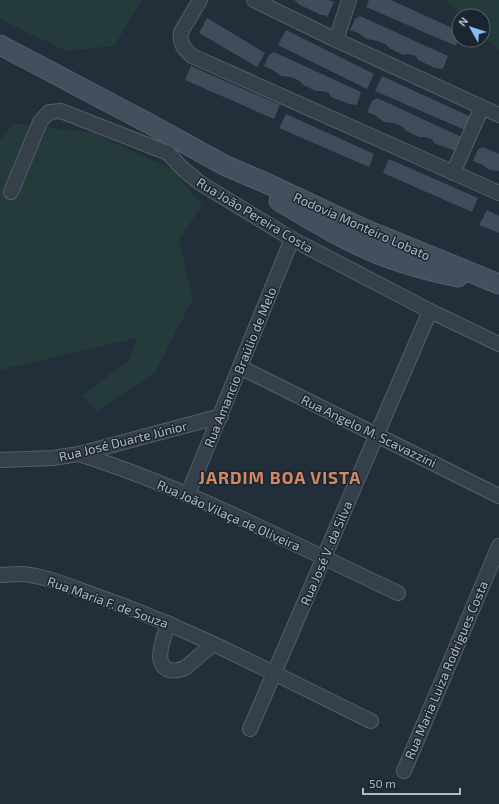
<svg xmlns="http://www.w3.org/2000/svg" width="499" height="804" font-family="'Exo 2',sans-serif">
<rect width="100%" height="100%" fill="#222e3a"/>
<g fill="#243a3b">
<path d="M0 0H142L114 46 66 51 0 19Z"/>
<path d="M446 0H499V50L483 36V16H462Z"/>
<path d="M13 123 94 133 173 170 202 205 179 240 193 299 154 374 97 411 82 395 128 361 137 338 0 370V140Z"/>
</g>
<g fill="#3e4d59">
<path d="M294 0H329L334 2 327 18 326 15H321L300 5Z"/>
<path d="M369 0H391L459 31V38L456 46 366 7Z"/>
<path d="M360 16 448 56 443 69 435 68 418 60 416 56 408 54 403 55 389 48 387 45 378 41 367 39 358 33 350 30 355 19Z"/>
<path d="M207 18 265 53 257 67 199 33Z"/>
<path d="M286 30 374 74 367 89 278 45Z"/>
<path d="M274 52 361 92 357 105 349 104 331 97 329 93 322 91H316L303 85 300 81 291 77 281 76 271 69 264 66 269 55Z"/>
<path d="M191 66 280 105 274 119 185 80Z"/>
<path d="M382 76 471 117 465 130 375 91Z"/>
<path d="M377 98 464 138 456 150H452L434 143 432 139 425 137H419L406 131 403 127 394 123 384 122 375 115 367 112 372 101Z"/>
<path d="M286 114 374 154 369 167 279 128Z"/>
<path d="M483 147 499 154V171L490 170 481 164 473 161 478 149Z"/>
<path d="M389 159 478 198 472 212 383 173Z"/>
<path d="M487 210 499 216V233L479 225Z"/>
</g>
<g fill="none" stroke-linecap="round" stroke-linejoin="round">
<defs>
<g id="minor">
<path d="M200 0 181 32C179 43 184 49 192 56L499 193"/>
<path d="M254 0 336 40 499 115"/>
<path d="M336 40 349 0"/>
<path d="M453 173 482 107"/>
<path d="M11 192 40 122 49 112 61 111 168 153 183 169 200 183 292 239 430 311 499 344"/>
<path d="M240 367 499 496"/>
<path d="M79 454C190 489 293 544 398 593"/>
<path d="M0 460 53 458 79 454 221 416"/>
<path d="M188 494 292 239"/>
<path d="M0 575C6 575 12 574 18 574 42 574 71 587 94 595 190 628 280 677 371 721"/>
<path d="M168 623C165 635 151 666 170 670 175 671 180 670 185 668L213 644"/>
<path d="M250 729 430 311"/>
<path d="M404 771 499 546"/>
</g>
<g id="secondary">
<path d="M0 45 146 122 226 166 266 183 364 229 499 284"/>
<path d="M279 201C311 220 342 239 376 253 402 264 430 271 458 277"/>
</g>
</defs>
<use href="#minor" stroke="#545e68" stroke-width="16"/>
<use href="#secondary" stroke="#545e68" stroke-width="21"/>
<use href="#minor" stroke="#36404a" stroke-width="14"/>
<use href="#secondary" stroke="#444f5d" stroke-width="19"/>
</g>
<g text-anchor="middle" stroke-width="3" stroke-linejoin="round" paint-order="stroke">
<g font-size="13" fill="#b1bbc6" stroke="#1b252f">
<text transform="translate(255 215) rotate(31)" y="5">Rua João Pereira Costa</text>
<text transform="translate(362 226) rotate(24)" y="5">Rodovia Monteiro Lobato</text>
<text transform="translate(240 367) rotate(-68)" y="5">Rua Amancio Braúlio de Melo</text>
<text transform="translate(369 431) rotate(26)" y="5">Rua Angelo M. Scavazzini</text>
<text transform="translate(123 441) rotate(-14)" y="5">Rua José Duarte Júnior</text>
<text transform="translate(229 515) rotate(24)" y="5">Rua João Vilaça de Oliveira</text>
<text transform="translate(326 553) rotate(-67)" y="5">Rua José V. da Silva</text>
<text transform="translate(108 602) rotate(20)" y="5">Rua Maria F. de Souza</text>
<text transform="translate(446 670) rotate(-67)" y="5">Rua Maria Luiza Rodrigues Costa</text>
</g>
<g font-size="17" font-weight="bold" letter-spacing="1" fill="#d3885f" stroke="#1b252f">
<text x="280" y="484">JARDIM BOA VISTA</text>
</g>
</g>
<g transform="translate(471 28) rotate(309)"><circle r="19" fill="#1b252f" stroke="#57616b"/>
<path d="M0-3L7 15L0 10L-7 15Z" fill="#85bbf7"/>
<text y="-6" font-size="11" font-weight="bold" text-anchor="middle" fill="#b1bbc6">N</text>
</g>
<path d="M363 788v6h97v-6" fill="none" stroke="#b1bbc6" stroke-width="2"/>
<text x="369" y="788" font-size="12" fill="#b1bbc6" stroke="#1b252f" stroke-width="3" paint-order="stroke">50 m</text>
</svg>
